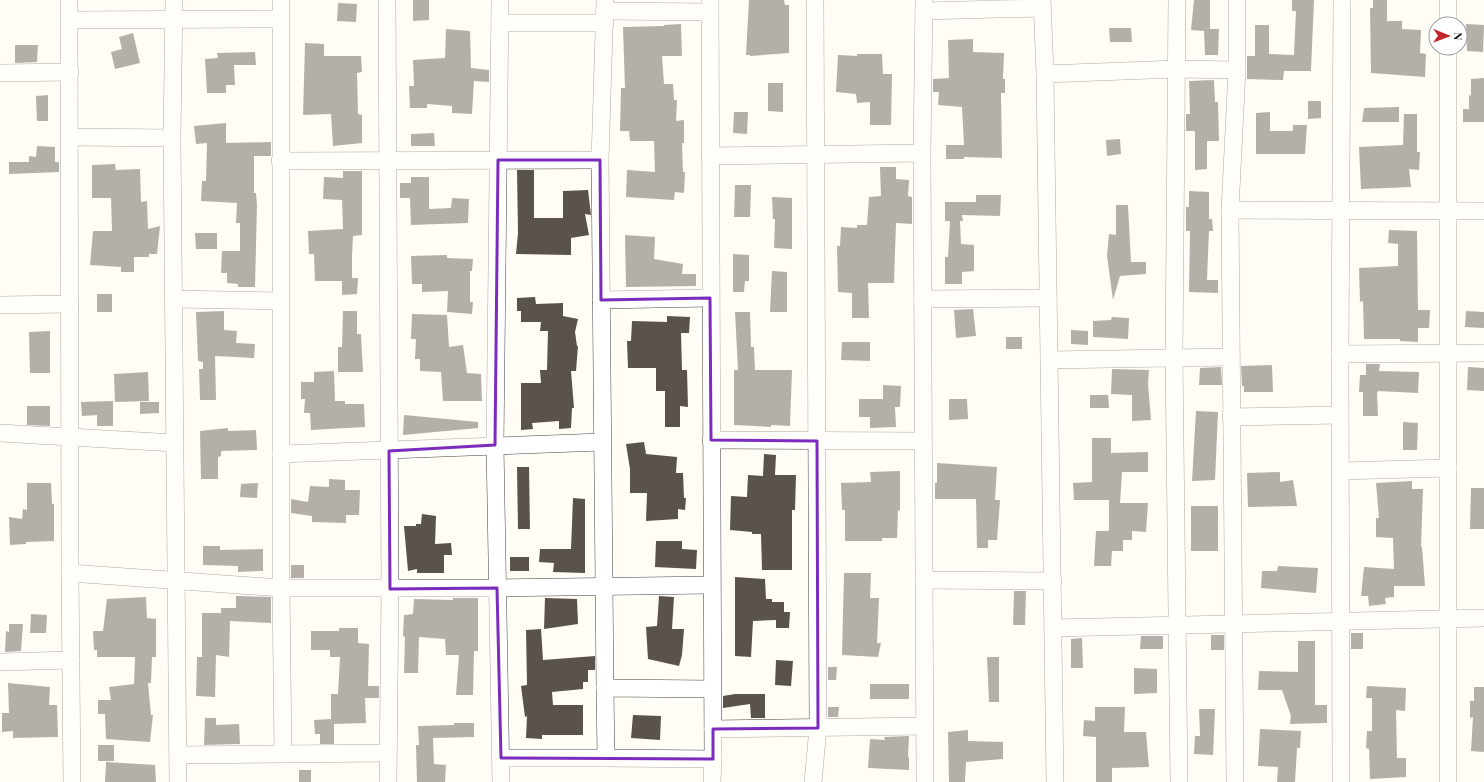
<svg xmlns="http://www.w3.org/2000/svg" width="1484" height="782" font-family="'Playfair Display',serif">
<rect width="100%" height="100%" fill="#fffdf5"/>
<g fill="#5a524d">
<path d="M413 0H429V20L413 21Z"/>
<path d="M749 0H784L785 5H789V53L750 56V55H746Z"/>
<path d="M1194 0H1210V29H1219L1218 55H1205L1204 31 1191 30Z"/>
<path d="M1292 0H1314L1311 71H1284L1283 80 1247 79V56H1255V25H1269V54L1294 55 1296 11H1292Z"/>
<path d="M1373 0H1387V21H1402V29L1421 30 1420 53 1426 54 1425 77 1371 73 1370 8H1373Z"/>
<path d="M338 3 357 4 356 22 337 21Z"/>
<path d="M681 24 682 56H662L664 84H673L674 100H677L676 121 684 120V143H682L683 172H685L684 193 675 192 674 200 626 197 627 170 655 172 654 141H630L629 131H620L621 88H625L623 27 664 26V25Z"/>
<path d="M1466 24 1484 25 1483 52 1467 51Z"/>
<path d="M1109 28H1131L1132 42H1110Z"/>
<path d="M446 29 470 31 471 68 489 70V82L474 81 472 114 452 113V106L427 104V108H410L409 86H414L413 60 445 58Z"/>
<path d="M133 33 140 63 115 69 111 52 122 49 119 37Z"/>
<path d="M973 39V52L1004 53 1003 79H1005V93H1001L1002 158 964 157V159H946V145H964L962 107 938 105 939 92H933V79L949 78 948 40Z"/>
<path d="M305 43 324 44V56H361L362 72 357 73 358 114 362 115V143L333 146 331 114 303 115Z"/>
<path d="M15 45H38L37 62 15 63Z"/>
<path d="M255 52 256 65H234L235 85H226V93H207L205 59 218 58 217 53Z"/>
<path d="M857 54H882L883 74H892L891 125H870V102L857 103 856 94 836 92 838 55 857 56Z"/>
<path d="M1484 78V122H1463V109H1469V95L1471 96V79Z"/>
<path d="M1214 80 1215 102H1218L1219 141H1207V169L1195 170V131H1186V114H1190L1189 81Z"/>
<path d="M768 83H783V112L768 111Z"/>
<path d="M48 95V121H37L36 96Z"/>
<path d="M1308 101H1321V118L1308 119Z"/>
<path d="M1399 107V122H1362L1364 108Z"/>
<path d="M734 112H748L747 134 733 133Z"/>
<path d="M1270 112V131H1293V125H1307L1305 154H1256V113Z"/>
<path d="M1404 114H1417V152H1420L1419 170 1409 169 1411 187 1361 189 1359 147 1403 145Z"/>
<path d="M226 123V143L271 142V156H254V193H256L257 205 255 287H238V284L227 283V273H221L222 251H240V223H236L237 203 201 201 202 181H206L207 143 196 144 194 126Z"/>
<path d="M434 133 435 146H411V134Z"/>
<path d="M1120 139 1121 154 1107 156 1106 140Z"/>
<path d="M37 146 55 147V162H59V172L9 174V162H29V156L36 157Z"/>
<path d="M115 164 116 170 140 169 141 202 147 201 148 229 160 226 157 254H149V257H134V272H121V267L90 265 93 231H112L111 198H92V165Z"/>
<path d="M880 167H896V179L909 180 908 196 912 197V224L896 223 894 283H868L869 318H852V293L838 292 837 246H840L841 227 857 228V225H867L869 197 881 196Z"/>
<path d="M517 170H534V218H563V191L588 190 591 215 585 214 589 235 571 238V255L516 254 518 233Z"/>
<path d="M343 171H362V235L353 236 352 256V278H358L357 294 342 295V281H315L314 254H309L308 231 343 229 342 200 323 199 324 177 343 178Z"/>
<path d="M411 177H429V209L451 208 452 198 469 199 468 223 411 225 410 198H400V183H411Z"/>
<path d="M735 185H751L750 217H734Z"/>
<path d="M1189 191 1209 192V219H1212L1213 231H1209L1207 280H1218V293L1189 292 1190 231H1186V207H1189Z"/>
<path d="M976 195H1001L1000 216 962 215 963 221H960L961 244 974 245V271L962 272V284H945V257H948L950 221H945V202H976Z"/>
<path d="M772 197 792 198V249L774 248 775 219H773Z"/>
<path d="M1116 205H1128L1131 262H1146V274L1120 276 1113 300 1107 256 1109 234 1116 235Z"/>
<path d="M1389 230 1417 231 1418 310H1430L1429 328H1418V342L1400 341V339H1364L1363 301 1360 302 1359 268 1398 266V244L1388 243Z"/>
<path d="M195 233H217V249H196Z"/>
<path d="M625 235 655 237 654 259 683 264 682 274H696V286L626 287Z"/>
<path d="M733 254 749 255V281H745L744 292H733Z"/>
<path d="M447 255V258L473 259 472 271H470V302H473L472 314 447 312 448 291 422 292V284H412L411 256Z"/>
<path d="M772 271 787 272V312H770Z"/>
<rect x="97" y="294" width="15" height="18"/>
<path d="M535 297 536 304 563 303V316L578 319 575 332 577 346H578L576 371H571L574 408H572L571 428 559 429V421L532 423 533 429 521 430V383H541L540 370H547L548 331H540L541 322H521V311H517V298Z"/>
<path d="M973 309 976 336 956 338 954 310Z"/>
<path d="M224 311V330L237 331 236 343 255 344 254 358 215 356 216 400H200L199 369H203V362L198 361 196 312Z"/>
<path d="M343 311H357V334H361L363 372H338V347H342Z"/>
<path d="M1466 311 1484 312V328L1465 327Z"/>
<path d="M735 312H750L751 347H754L755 370H792L790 426 771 425V427L734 425V370H738Z"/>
<path d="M412 314 447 315 449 347 463 345 467 373 481 374 482 401H443L441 372 420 371V359H415L416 339H411Z"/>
<path d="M667 316 690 317 689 333H681L682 370H687L688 407 680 406V427H665V391H656V368H628L627 341H631L632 321 667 322Z"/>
<path d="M1112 317 1129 318 1128 339 1093 337V321L1111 320Z"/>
<path d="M1071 330 1088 331V345L1071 344Z"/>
<path d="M50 331V373H30L29 332Z"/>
<rect x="1006" y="337" width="16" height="12"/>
<path d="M842 342H870V361L841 360Z"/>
<path d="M1366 364H1380L1379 371 1419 372 1418 393 1378 391 1377 393 1378 416H1363V392H1359L1360 375H1366Z"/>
<path d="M1272 365 1273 392H1244V386H1242L1241 366Z"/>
<path d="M1221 367 1222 385H1199L1200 368Z"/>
<path d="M1468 367 1484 368V391L1467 390Z"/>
<path d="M1112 369 1149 370 1148 384 1151 420 1132 421V395L1111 394Z"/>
<path d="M334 371 335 401H345V404H364L365 427 311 430 310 413H304L305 399H301V382H314V372Z"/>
<path d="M148 372 149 401 115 402 114 374Z"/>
<path d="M883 385 901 386 900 407H895L896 427 870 428V417H859V399H883Z"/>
<path d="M1090 395H1108L1109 408H1090Z"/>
<path d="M949 399H967L968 419 949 420Z"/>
<path d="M113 401V426H97V415L82 416 81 402Z"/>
<path d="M140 402H159V413L140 414Z"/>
<path d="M27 406H50V426L27 425Z"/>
<path d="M1196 411 1218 412 1215 480 1192 481Z"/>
<path d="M404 415 478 422V428L403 435Z"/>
<path d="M1403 422 1418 423 1417 450H1403Z"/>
<path d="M228 428V431L256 430 257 450 221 451V456L218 457V479H201L200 431Z"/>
<path d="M1092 438H1111V453L1148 452V472H1122L1120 503H1148L1146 532 1132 531V540H1123V551H1112L1111 566H1094L1096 531H1109V500H1074L1073 483 1092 482Z"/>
<path d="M644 442 646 454 677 457 676 473H683L684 498H686L685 510 678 509V519L646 521 647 493H630V469L626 444Z"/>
<path d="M764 454 776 455 775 475H796L795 510H792V570H762L761 534H752V532L730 530 731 496 747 497 748 475 763 476Z"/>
<path d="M937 463 997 467 995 500H1000L997 540H988V548H977L976 499H935V483H937Z"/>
<path d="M517 467H529L530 529H518Z"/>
<path d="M900 471V511L898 510 897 538H882V541H845V510H842L841 483 871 482 870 472Z"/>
<path d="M1280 472V482L1293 480 1297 506 1248 507 1247 473Z"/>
<path d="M329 479 345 480V490H360L359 515H346V523L312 522V516L291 513V499L308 502 310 486 329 487Z"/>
<path d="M1412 481V489H1423L1421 547H1422L1425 586H1394V597L1385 598 1386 604 1369 606 1368 596H1361L1364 567 1394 569 1393 538 1376 537V518H1379L1376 483Z"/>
<path d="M27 483H51L52 504H54V541L26 542V544L10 545 9 517 22 519 23 509 27 510Z"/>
<path d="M258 483 257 498 240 497 241 484Z"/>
<path d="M1471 488H1484V529H1470Z"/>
<path d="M573 498 585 499V573L553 572 554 563 539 562 540 549H571Z"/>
<rect x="1191" y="506" width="27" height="45"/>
<path d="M422 514 436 516 435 544 451 543 452 555H444V573H417V569L408 571 404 526H416V524H421Z"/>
<path d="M656 541H682V549L697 550 696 569 655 567Z"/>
<path d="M203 546H220V550L263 549V571L238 572V566L203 565Z"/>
<rect x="510" y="557" width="19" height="14"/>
<rect x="291" y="565" width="13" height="13"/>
<path d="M1278 566 1318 568 1316 593 1261 588 1262 571H1277Z"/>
<path d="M844 573H871L870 598H879L877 643H881L878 657 842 655Z"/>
<path d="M735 577 765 579 766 599H772V602H784V612H790L789 628H776V620L753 621 751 657 735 656Z"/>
<path d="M1014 591H1026L1025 625H1013Z"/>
<path d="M236 596 271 597V623L230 621 229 657 216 655 215 697 196 696 197 657H202V613H221V608H236Z"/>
<path d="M659 596 674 597 672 629H684L682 655 679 666 648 659 646 627 657 626Z"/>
<path d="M146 597 147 618 156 619V657H152L151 683H148L151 715H153L150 742 106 739 105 714H98V700H111L109 687 134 684 135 657H97V650H94L93 631H103L107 599Z"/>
<path d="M453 598H478V651H474L473 695H456L459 655H446L445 639 419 637 418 673H404L405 637 403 636 404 615 413 614 414 599 453 600Z"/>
<path d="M545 598 577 599 578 624 544 629Z"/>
<path d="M31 614 47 615 46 633H30Z"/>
<path d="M9 624H23L21 651 5 652 6 631 9 632Z"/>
<path d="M339 628H358V643L369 644 368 686H379V698H365L366 723 334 724V744H320V734H315L314 720 331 719V694H338L340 657H330V650H311V631H339Z"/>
<path d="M541 629 543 660 595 656V670H588V682H583V689L552 692 553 705H583V735H542V739L526 738 527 716 525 717 521 686 527 685 526 630Z"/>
<rect x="1351" y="633" width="12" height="16"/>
<rect x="1211" y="635" width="13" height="15"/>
<path d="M1141 636H1163V649H1140Z"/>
<path d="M1082 638 1083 668H1071V639Z"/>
<path d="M1298 641H1315V705H1327V723L1290 724 1291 716 1282 690H1258L1259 671 1298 672Z"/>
<path d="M987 657H999V702H989Z"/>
<path d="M776 660 793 661 791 686 775 685Z"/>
<path d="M828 667H837L836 680H828Z"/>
<path d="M1134 668 1157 669V693L1134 694Z"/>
<path d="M8 683 50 687 49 705H57L58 737 13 738V731L2 732V713H9Z"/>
<rect x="870" y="684" width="39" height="15"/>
<path d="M1367 686 1406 688 1405 711 1396 710 1397 758H1406V777L1370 779 1369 749 1366 748 1367 731H1372V698H1366Z"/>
<path d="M1474 687H1484V752L1471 751 1473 717 1470 718V701H1474Z"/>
<path d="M735 694H765V718H751L750 704 723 708V696Z"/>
<path d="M828 707H839L838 717H828Z"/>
<path d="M1095 707H1125L1124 732H1146L1149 767 1112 768V782H1096V737L1083 736 1084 720 1095 721Z"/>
<path d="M1199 709H1215L1213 755 1194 754 1195 736H1200Z"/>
<path d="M633 715 661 716 660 740 631 738Z"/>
<path d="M205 718H216V725L239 724 240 744 204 745Z"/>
<path d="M454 723H474V737L433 738 434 764 446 765 445 782H417L416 745H419L418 726 454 725Z"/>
<path d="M1260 729 1301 731 1300 748H1297L1295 782H1277L1278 767 1258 766Z"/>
<path d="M968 730V741L1003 742V759L966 762 965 782H949L948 732Z"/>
<path d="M909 736 908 757H909V770L868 768 870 739 885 740 884 737Z"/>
<rect x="98" y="745" width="16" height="16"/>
<path d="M106 762 155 765 156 782H105Z"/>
<rect x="299" y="770" width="12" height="12"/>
</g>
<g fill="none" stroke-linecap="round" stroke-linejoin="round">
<defs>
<g id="minor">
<path d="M69 0 70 573 72 782"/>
<path d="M174 0 172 138 178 782"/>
<path d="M281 0V588L283 754"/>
<path d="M387 0 390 589 388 782"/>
<path d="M500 0 495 445 501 782"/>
<path d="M710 0 713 759"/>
<path d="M924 0 922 153 925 782"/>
<path d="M1042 0 1045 74 1055 782"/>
<path d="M1177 0 1174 357 1179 782"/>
<path d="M1448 0V24"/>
<path d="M605 11 710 12"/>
<path d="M924 11 1042 8"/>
<path d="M70 20 280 19"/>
<path d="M500 23H605"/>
<path d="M1448 48V782"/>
<path d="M0 73 70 72"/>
<path d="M1045 74 1177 69 1237 70"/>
<path d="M70 137 172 138"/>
<path d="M710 156 922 153"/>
<path d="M280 161 600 160"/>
<path d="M1230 210 1484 211"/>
<path d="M174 299 280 301"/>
<path d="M923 299 1048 298"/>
<path d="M601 300 710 298"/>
<path d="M0 305 70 304"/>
<path d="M1340 354 1484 353"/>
<path d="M1049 360 1231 357"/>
<path d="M1231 417 1340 415"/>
<path d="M0 433 175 443"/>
<path d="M711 440 923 441"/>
<path d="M281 454 602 442"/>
<path d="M1341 471 1448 468"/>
<path d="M70 573 281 588H497L711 585"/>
<path d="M924 580 1053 581"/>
<path d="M1054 628 1484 618"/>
<path d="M0 662 71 660"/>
<path d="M605 688 600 160 605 0"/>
<path d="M713 729 925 726"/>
<path d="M179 755 388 753"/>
<path d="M501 758H606"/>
<path d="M712 782 713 759 606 758 605 688 712 689"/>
<path d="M813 782 818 728 815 0"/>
<path d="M1235 782 1230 210 1237 70V0"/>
<path d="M1341 782 1340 354 1342 0"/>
</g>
</defs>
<use href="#minor" stroke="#444" stroke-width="18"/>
<use href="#minor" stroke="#fff" stroke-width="17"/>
</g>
<path d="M0 0H1484V782H0ZM498 160H600L601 300 710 298 711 440 817 441 818 728 713 729V759L501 758 497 588 390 589 389 451 495 445Z" fill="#fffdf5" fill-opacity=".55" fill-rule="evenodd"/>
<path fill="none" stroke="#7b2cbf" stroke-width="3" stroke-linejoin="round" d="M498 160H600L601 300 710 298 711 440 817 441 818 728 713 729V759L501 758 497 588 390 589 389 451 495 445Z"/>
<g transform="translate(1448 36) rotate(91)"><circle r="19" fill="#ffffff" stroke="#a0a0a0"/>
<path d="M0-3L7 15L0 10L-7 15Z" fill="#c4262e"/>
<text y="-6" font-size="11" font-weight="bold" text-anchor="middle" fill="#111111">N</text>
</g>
</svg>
